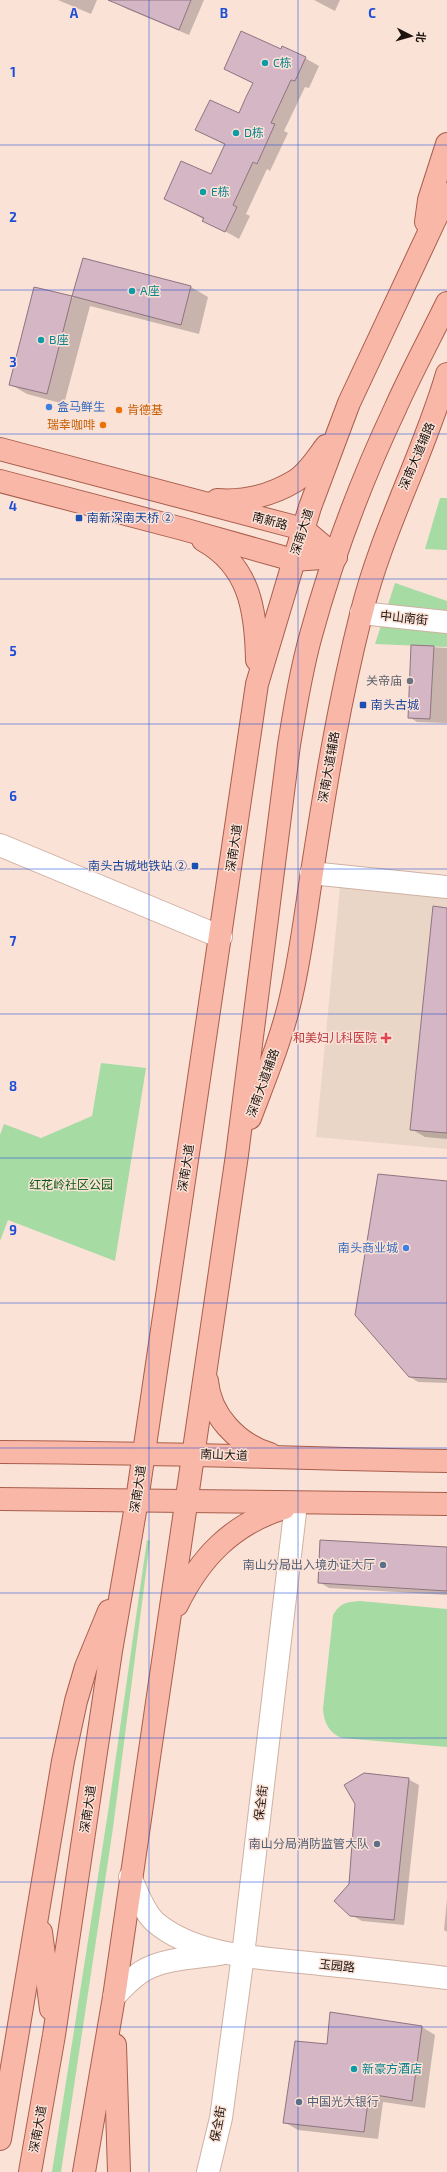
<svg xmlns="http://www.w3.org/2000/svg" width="447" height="2172" font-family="'Exo 2','Noto Sans SC',sans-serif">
<rect width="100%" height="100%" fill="#fbe2d7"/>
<path fill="#ead6c7" d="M340 887 447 897V1149L316 1137Z"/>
<g fill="#a6dba4">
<path d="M440 498H447V550L425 549Z"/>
<path d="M395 583 447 601V647L375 644Z"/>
<path d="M101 1063 146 1068 115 1261 8 1220 0 1241V1135L4 1124 41 1138 92 1116Z"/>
<path d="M147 1540 150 1541 113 1828 61 2172H52L108 1812Z"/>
<path d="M360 1601 447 1609V1747L342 1738C329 1733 324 1723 323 1709L333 1615C340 1603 346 1602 360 1601Z"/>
</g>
<g fill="#0003">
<path d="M58 0H97L91 14Z"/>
<path d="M118 0H204L189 35 127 9 117 3Z"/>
<path d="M314 0H340L335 11Z"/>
<path d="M281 51 305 58 319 66 309 88 305 87 284 131 288 133 270 171 267 169 246 214 250 216 239 239 165 198 211 176 225 145 197 130 239 115 254 84 225 69Z"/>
<path d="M83 259 191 287 208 297 199 334 90 306 64 404 27 394 10 384 35 288 73 298Z"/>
<path d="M412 646 447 648V723L417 722 409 717Z"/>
<path d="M447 909V1139L425 1137 411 1129Z"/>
<path d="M447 1182V1383L418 1382 410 1377Z"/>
<path d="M447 1548V1595L329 1588 319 1582Z"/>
<path d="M408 1779 419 1785 404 1925 362 1921 351 1915 350 1885Z"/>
<path d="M447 1899V1932L444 1930Z"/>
<path d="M422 2027 435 2035 425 2108 383 2102 378 2139 298 2130 284 2122 328 2045Z"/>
</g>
<g fill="#d4b6c4" stroke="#8f7481">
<path d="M108 0H191L179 30Z"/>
<path d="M241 31 281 49 282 46 306 57 295 81 291 80 271 123 275 124 257 164 253 162 233 205 237 207 225 232 202 221 204 218 164 199 181 161 211 174 225 144 195 130 210 100 239 113 246 97 253 83 224 69Z"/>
<path d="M83 258 191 286 181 325 72 296Z"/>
<path d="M34 287 72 296 47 394 9 385Z"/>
<path d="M411 645 434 646 430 719 408 718Z"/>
<path d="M433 906 447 908V1133L410 1130Z"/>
<path d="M378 1174 447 1181V1379L409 1377 355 1315Z"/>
<path d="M320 1540 447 1547V1591L318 1583Z"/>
<path d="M364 1773 409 1778 394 1920 350 1916 334 1901 349 1884 355 1804 344 1785Z"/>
<path d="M330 2012 422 2026 412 2101 369 2094 364 2132 283 2123 295 2041 327 2044Z"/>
</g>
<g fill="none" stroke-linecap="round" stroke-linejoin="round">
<defs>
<g id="minor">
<path d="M361 613 447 622"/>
<path d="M0 845 221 937"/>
<path d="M311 873 447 887"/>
<path d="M130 1877C137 1891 143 1911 155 1922 197 1958 267 1958 320 1964 362 1968 405 1973 447 1978"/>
<path d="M114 1997C122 1988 131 1979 141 1972 163 1958 195 1958 220 1954"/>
<path d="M208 2172 221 2118 243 1955 296 1504"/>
</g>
<g id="major">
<path d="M426 222 429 200 447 144"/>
<path d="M0 449 303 529 336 557"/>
<path d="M0 481 183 529 293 560 336 557"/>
<path d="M217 500C244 502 272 495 295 481 308 473 317 458 326 446"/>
<path d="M203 540C250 566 256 611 257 660"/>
<path d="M250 1118C265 1078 282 1038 291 997 301 954 306 910 313 866 326 782 340 698 361 615 381 532 423 456 447 374"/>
<path d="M207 1381C210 1415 237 1444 270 1454"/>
<path d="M0 1452C149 1452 298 1459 447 1461"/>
<path d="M0 1499 447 1504"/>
<path d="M177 1605C200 1558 232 1524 284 1508"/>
<path d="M41 1932 51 2009"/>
<path d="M115 2045 119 2172"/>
<path d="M0 2139 63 1761 76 1701 86 1667 109 1611"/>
<path d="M30 2172 54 2035 111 1651 137 1500 257 684 310 507 349 403 447 194"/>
<path d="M84 2172 114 1997 237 1155 289 745C295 708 301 671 311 635 332 558 361 481 395 409 411 373 430 338 447 303"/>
</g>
</defs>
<use href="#minor" stroke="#cfb1a3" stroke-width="24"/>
<use href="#major" stroke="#a95e4c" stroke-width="24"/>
<use href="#minor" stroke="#fff" stroke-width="22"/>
<use href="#major" stroke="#f9b7a7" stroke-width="22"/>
</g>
<path fill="none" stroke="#1d4ed8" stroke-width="1" stroke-opacity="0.55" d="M149 0V2172M298 0V2172M0 145H447M0 290H447M0 434H447M0 579H447M0 724H447M0 869H447M0 1014H447M0 1158H447M0 1303H447M0 1448H447M0 1593H447M0 1738H447M0 1882H447M0 2027H447"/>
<g fill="#0f9aa8" stroke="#fbe2d7" stroke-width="1.5">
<circle cx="265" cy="63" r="4"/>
<circle cx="236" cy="133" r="4"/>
<circle cx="203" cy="192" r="4"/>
<circle cx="132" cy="291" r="4"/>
<circle cx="41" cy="340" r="4"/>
<circle cx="354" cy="2069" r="4"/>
</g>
<g fill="#3f7fe0" stroke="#fbe2d7" stroke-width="1.5">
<circle cx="49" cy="407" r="4"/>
<circle cx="406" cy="1248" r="4"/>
</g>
<g fill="#e8710a" stroke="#fbe2d7" stroke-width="1.5">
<circle cx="119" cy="410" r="4"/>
<circle cx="103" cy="425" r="4"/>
</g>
<g fill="#1a4fb4" stroke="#fbe2d7" stroke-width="1.5">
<rect x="75" y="514" width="8" height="8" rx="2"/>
<rect x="359" y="701" width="8" height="8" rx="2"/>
<rect x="191" y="862" width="8" height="8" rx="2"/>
</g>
<circle fill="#6b7280" stroke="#fbe2d7" stroke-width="1.5" cx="410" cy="681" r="4"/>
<path fill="#e0444e" stroke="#fbe2d7" stroke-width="1.5" d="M384 1032h4v4h4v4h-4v4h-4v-4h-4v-4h4z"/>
<g fill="#5c6f8a" stroke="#fbe2d7" stroke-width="1.5">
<circle cx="383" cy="1565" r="4"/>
<circle cx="377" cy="1844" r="4"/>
<circle cx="299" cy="2102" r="4"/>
</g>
<g text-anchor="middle" stroke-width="3" stroke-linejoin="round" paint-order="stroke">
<g font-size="12" fill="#0d838f" stroke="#fbe2d7" text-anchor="start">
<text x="273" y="67">C栋</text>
<text x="244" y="137">D栋</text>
<text x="211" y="196">E栋</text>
<text x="140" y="295">A座</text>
<text x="49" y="344">B座</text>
<text x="362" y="2073">新豪方酒店</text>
</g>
<g font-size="12" fill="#366cbe" stroke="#fbe2d7" text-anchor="start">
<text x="57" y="411">盒马鲜生</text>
<text x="398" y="1252" text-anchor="end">南头商业城</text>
</g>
<g font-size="12" fill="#c56008" stroke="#fbe2d7" text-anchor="start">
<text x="127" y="414">肯德基</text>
<text x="95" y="429" text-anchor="end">瑞幸咖啡</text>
</g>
<g font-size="12" fill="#1d130e" stroke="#fbe2d7">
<text transform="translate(417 456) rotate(-67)" y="4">深南大道辅路</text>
<text transform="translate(270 521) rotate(15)" y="4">南新路</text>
<text transform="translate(302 532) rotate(-72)" y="4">深南大道</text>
<text transform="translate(404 618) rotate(6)" y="4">中山南街</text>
<text transform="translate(329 767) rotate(-80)" y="4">深南大道辅路</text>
<text transform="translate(234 848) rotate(-82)" y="4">深南大道</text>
<text transform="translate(263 1083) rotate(-70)" y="4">深南大道辅路</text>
<text transform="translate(186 1168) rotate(-81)" y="4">深南大道</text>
<text transform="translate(224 1455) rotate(2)" y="4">南山大道</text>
<text transform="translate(138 1489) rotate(-82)" y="4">深南大道</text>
<text transform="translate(261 1803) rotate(-83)" y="4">保全街</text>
<text transform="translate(88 1809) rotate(-82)" y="4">深南大道</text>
<text transform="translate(337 1966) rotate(6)" y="4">玉园路</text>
<text transform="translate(218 2124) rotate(-79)" y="4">保全街</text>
<text transform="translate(38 2129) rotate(-80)" y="4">深南大道</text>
</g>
<g font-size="12" fill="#164399" stroke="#fbe2d7" text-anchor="start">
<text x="87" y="522">南新深南天桥 ②</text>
<text x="371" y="709">南头古城</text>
<text x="187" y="870" text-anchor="end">南头古城地铁站 ②</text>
</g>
<g font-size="12" fill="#5b616d" stroke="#fbe2d7" text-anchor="end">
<text x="402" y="685">关帝庙</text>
</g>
<g font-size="12" fill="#be3a42" stroke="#fbe2d7" text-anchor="end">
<text x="377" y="1042">和美妇儿科医院</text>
</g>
<g font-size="12" fill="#0a5d13" stroke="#fbe2d7">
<text x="71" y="1189">红花岭社区公园</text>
</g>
<g font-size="12" fill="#4e5e75" stroke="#fbe2d7" text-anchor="end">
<text x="375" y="1569">南山分局出入境办证大厅</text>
<text x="369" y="1848">南山分局消防监管大队</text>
<text x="307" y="2106" text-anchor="start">中国光大银行</text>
</g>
</g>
<g font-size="13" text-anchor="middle" font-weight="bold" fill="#1d4ed8" stroke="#fbe2d7" stroke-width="3" stroke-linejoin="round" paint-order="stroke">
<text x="74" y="18">A</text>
<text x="224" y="18">B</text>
<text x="372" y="18">C</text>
<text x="13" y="77">1</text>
<text x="13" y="222">2</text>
<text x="13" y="367">3</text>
<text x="13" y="511">4</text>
<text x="13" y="656">5</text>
<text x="13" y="801">6</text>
<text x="13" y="946">7</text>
<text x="13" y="1091">8</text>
<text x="13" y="1235">9</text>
</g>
<g transform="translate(411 36) rotate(96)" stroke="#fbe2d7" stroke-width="3" paint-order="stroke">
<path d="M0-3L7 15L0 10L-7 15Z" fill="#1d130e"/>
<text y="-6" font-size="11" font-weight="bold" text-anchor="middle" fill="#1d130e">北</text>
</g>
</svg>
